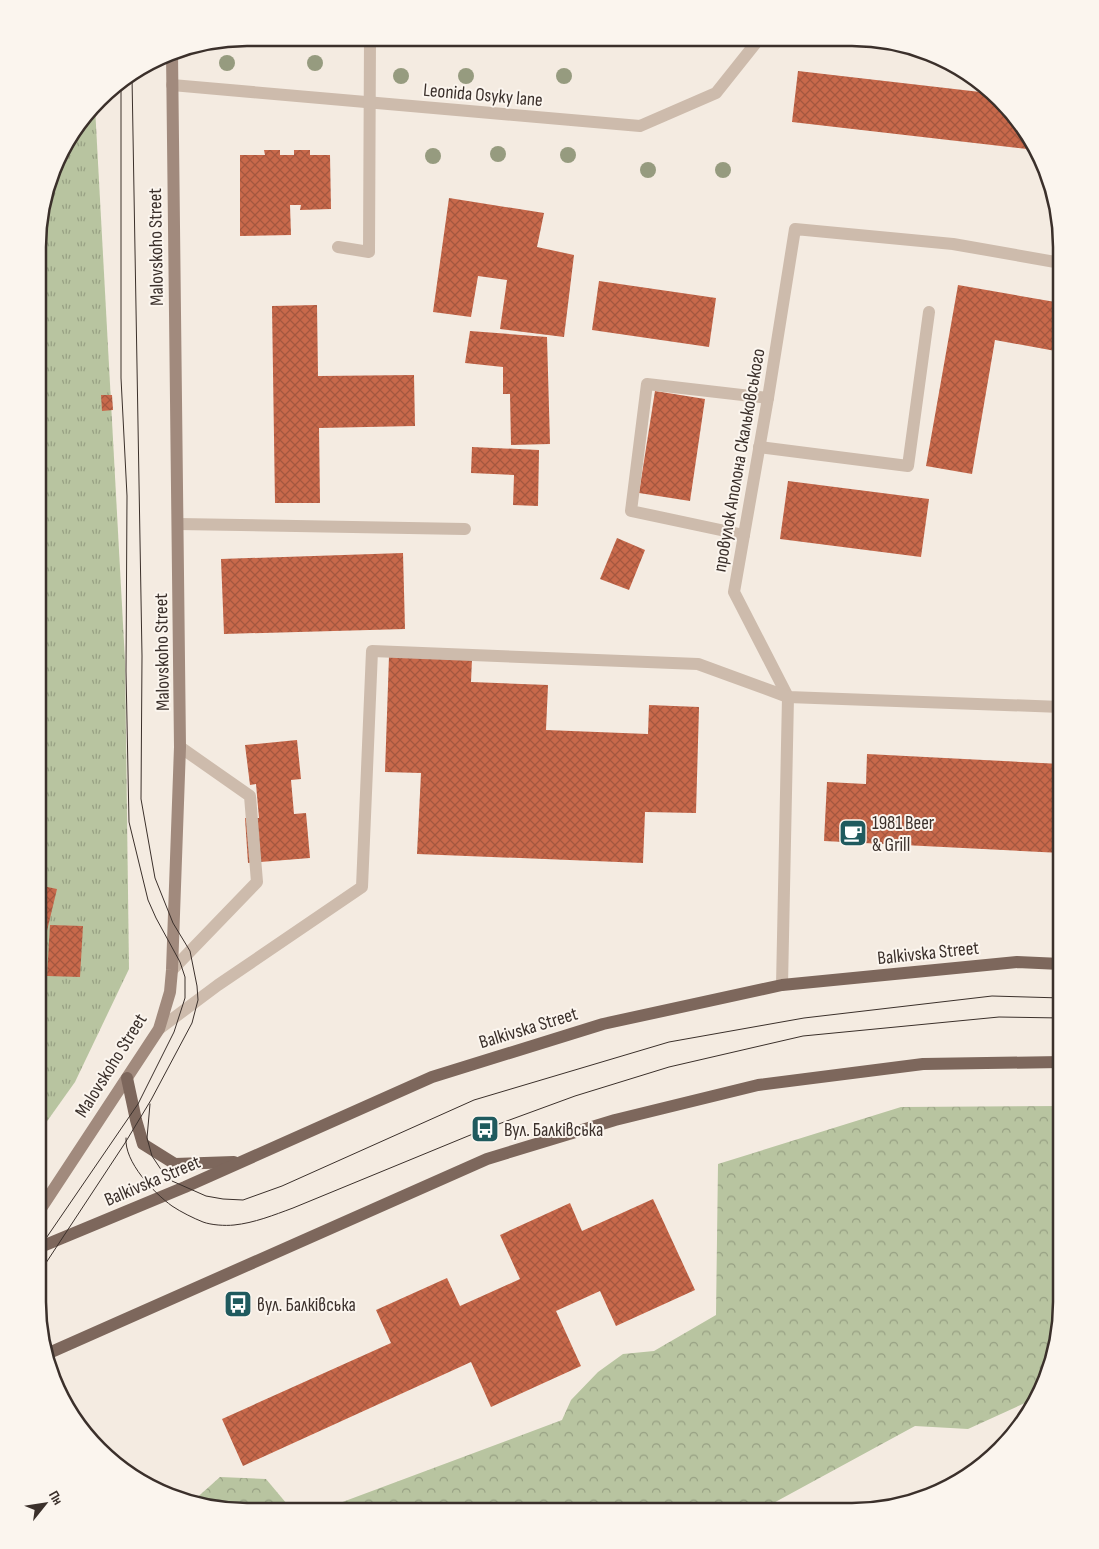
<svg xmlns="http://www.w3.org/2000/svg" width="1099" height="1549" font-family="'Sofia Sans Condensed',sans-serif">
<defs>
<pattern id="grass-tufts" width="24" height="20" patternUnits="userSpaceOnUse" patternTransform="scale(1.25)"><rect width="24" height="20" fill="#b8c4a0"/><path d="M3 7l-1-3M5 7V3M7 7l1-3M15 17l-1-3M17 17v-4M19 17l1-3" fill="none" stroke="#97a083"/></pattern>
<pattern id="forest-crowns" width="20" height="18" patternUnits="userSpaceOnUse" patternTransform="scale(1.25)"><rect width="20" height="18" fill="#b8c4a0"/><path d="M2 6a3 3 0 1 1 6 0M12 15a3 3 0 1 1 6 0" fill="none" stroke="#97a083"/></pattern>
<pattern id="building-cross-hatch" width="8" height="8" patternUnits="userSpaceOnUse" patternTransform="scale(1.25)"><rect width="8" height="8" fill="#c8694b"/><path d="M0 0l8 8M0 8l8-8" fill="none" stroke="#a4573f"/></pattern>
</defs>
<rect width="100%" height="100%" fill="#f4ebe1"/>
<path fill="url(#grass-tufts)" d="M95 107 125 661 129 969 75 1082 38 1134 39 220 66 143Z"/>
<g fill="url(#forest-crowns)">
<path d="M1061 1106V1315L1050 1369 1036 1398 968 1429 915 1426 759 1511 321 1510 562 1420 571 1400 598 1372 623 1354 654 1351 716 1315 718 1164 901 1107Z"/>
<path d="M220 1477 266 1479 292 1510H220L192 1502Z"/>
</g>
<g fill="url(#building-cross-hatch)">
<path d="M305 38H339V45L305 47Z"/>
<path d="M417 38H494V40L417 42Z"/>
<path d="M798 71 989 93 1036 150 792 122Z"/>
<path d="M264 150H280V155H294V150H310V155H330L331 209 300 210 301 205H290L291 235 240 236V155H265Z"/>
<path d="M449 198 544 213 537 247 574 255 564 337 500 329 507 280 478 276 471 317 433 312Z"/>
<path d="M599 281 716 298 709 347 592 330Z"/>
<path d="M958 285 1061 303V352L995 340 972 474 926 466Z"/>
<path d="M317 305 318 376 414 375 415 426 319 428 320 503H275L272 306Z"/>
<path d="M470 331 547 337 550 444 511 445 510 394H503V367L465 363Z"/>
<path d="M655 391 705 399 690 501 639 493Z"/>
<path d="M101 395H112L113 410 102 411Z"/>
<path d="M472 447 539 450 538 506 513 505 514 475 471 473Z"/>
<path d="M788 481 929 499 921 557 780 539Z"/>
<path d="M617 538 645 550 629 590 600 579Z"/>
<path d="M403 553 405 629 224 634 221 559Z"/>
<path d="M389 656 472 659 471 682 548 685 546 730 648 734 649 705 699 707 696 813 645 812 643 863 417 854 421 773 385 772Z"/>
<path d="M297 740 301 779 291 780 294 814 306 813 310 858 248 863 245 818H259L256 784 250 785 245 745Z"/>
<path d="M867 754 1061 764V853L824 841 827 782 866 784Z"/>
<path d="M38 885 57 889 46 935 38 933Z"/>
<path d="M50 925 83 926 80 977 47 976Z"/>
<path d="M653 1199 695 1290 616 1326 600 1291 556 1311 581 1366 491 1407 471 1362 243 1466 222 1419 391 1343 376 1310 447 1278 460 1306 520 1279 500 1235 570 1203 582 1231Z"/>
</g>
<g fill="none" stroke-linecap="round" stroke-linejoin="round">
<g stroke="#cdbbac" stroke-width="12">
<path d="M172 85 640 126 716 93 759 39"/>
<path d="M338 247 369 252 370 38"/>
<path d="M759 447 908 466 929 312"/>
<path d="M178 524 465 529"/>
<path d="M744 535 631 511 647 384 768 398"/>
<path d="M172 970 257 882 250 796 180 747"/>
<path d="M782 985 788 697 734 592 768 398 795 229 953 244 1061 263"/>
<path d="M159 1029 218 985 362 887 372 651 698 664 788 697 1061 707"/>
</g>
<path stroke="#a18a7d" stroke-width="12" d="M38 1213 159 1029 170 992 172 970 180 747 172 53"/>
<g stroke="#7d675c" stroke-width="12">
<path d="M127 1078 136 1120 143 1144 175 1164 234 1162"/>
<path d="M38 1248 185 1187 432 1077 603 1024 782 985 1017 962 1061 964"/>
<path d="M49 1353 487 1159 615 1120 758 1085 923 1064 1061 1062"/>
</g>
<g stroke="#3b302b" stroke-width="1">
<path d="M150 1104 147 1138 152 1156 162 1171 172 1181 206 1196 223 1199 243 1200 282 1186 474 1100 669 1042 804 1018 992 996 1061 998"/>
<path d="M126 1138C124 1162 154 1193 172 1206 181 1212 193 1218 203 1222 211 1225 225 1226 234 1225 254 1223 274 1215 293 1208L485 1129 575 1096 669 1067 803 1036 999 1017 1061 1018"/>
<path d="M38 1250 138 1104 174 1032 185 998V977L180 962 156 918 148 900 129 822 126 671 127 496 121 378V83"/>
<path d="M38 1275 125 1143 151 1100 192 1023 198 1000 197 986 190 951 173 923 155 878 141 799 142 656 132 76"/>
</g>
</g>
<g fill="#969b7f">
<circle cx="227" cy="63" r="8"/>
<circle cx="315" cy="63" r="8"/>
<circle cx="401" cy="76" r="8"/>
<circle cx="466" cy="76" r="8"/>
<circle cx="564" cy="76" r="8"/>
<circle cx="498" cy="154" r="8"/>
<circle cx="568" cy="155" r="8"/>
<circle cx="433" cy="156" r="8"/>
<circle cx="648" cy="170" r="8"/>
<circle cx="723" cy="170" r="8"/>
</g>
<defs>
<symbol id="cafe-square" viewBox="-11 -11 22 22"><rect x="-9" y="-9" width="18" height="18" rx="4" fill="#1f5a5e" stroke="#fbf5ee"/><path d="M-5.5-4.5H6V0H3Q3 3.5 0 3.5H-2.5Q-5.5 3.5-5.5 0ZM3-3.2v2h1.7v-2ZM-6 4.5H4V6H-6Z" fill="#fff"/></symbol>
<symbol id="bus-square" viewBox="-11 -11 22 22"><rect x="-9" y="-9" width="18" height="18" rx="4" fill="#1f5a5e" stroke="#fbf5ee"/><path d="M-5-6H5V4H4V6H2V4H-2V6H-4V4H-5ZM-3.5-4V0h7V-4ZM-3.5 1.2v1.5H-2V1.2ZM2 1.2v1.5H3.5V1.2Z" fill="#fff"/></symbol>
</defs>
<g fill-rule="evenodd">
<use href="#cafe-square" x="837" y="817" width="32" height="32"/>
<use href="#bus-square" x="469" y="1113" width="32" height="32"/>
<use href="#bus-square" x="222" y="1288" width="32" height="32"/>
</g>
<g text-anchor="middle" stroke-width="4" stroke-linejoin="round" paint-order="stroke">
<g font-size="19" fill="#3b302b" stroke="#fbf5ee">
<text transform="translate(483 94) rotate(5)" y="7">Leonida Osyky lane</text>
<text transform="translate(155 247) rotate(-91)" y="7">Malovskoho Street</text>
<text transform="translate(738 460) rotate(-80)" y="7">провулок Аполона Скальковського</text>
<text transform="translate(161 652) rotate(-91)" y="7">Malovskoho Street</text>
<text transform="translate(928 952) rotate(-6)" y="7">Balkivska Street</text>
<text transform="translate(528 1027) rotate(-17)" y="7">Balkivska Street</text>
<text transform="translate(110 1065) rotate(-58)" y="7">Malovskoho Street</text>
<text transform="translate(152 1180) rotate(-23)" y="7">Balkivska Street</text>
</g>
<g font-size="19" fill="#3b302b" stroke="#fbf5ee" text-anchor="start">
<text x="872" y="829">1981 Beer<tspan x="872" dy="22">&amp; Grill</tspan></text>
<text x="504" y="1136">Вул. Балківська</text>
<text x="257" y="1311">вул. Балківська</text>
</g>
</g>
<path d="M0 0H1099V1549H0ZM247 46H852A201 201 0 0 1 1053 247V1302A201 201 0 0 1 852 1503H247A201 201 0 0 1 46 1302V247A201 201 0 0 1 247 46Z" fill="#fbf5ee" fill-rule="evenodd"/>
<path fill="none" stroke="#3b302b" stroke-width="2.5" d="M247 46H852A201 201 0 0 1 1053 247V1302A201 201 0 0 1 852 1503H247A201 201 0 0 1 46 1302V247A201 201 0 0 1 247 46Z"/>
<g transform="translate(45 1504) rotate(60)" stroke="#fbf5ee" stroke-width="4" paint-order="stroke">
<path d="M0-4L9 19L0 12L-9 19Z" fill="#3b302b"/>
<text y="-8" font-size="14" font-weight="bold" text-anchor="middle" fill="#3b302b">Пн</text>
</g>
</svg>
